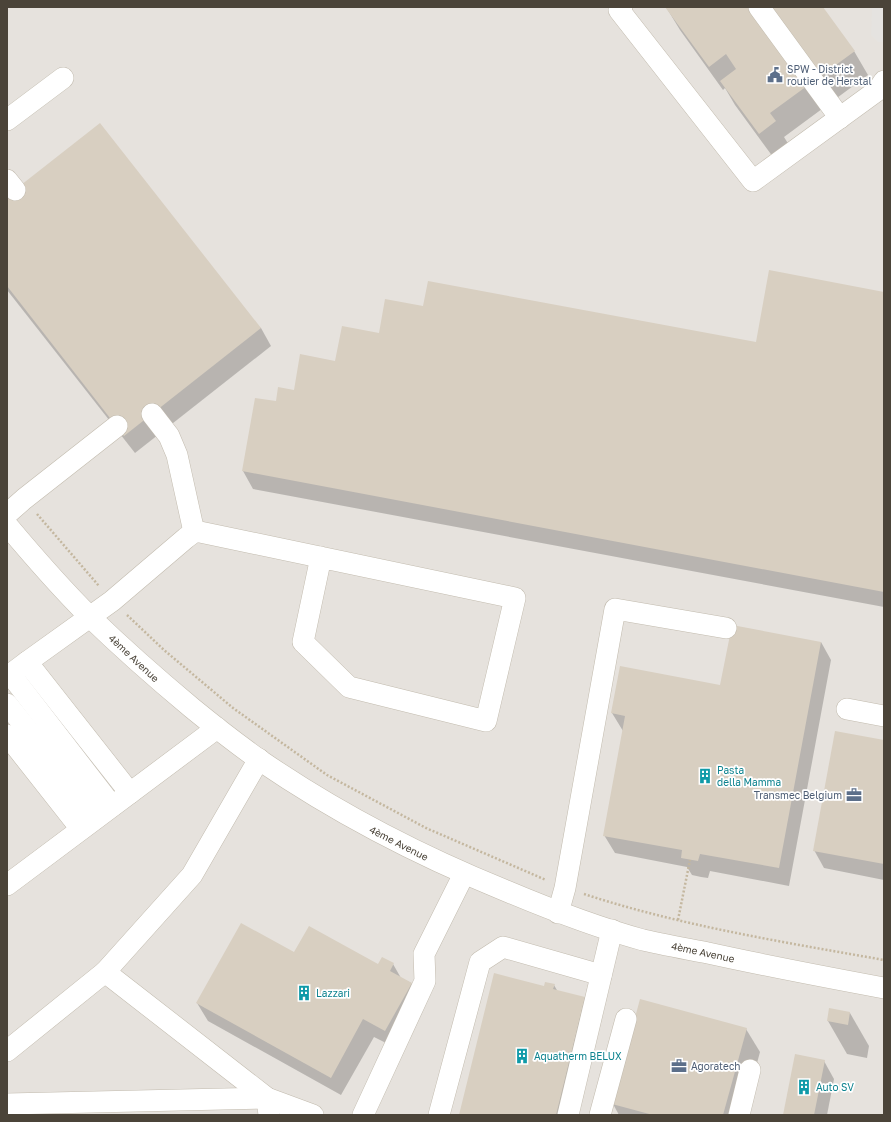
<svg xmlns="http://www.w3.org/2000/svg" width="891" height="1122" font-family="'Golos Text',sans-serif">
<rect width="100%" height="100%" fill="#f6f3ec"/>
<rect fill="#e6e2dd" x="7" y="7" width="877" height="1108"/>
<path fill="#e5e3e0" d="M872 7H884V42H878L871 35Z"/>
<g fill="#0003">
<path d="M666 7H822L854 51 868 75 784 137 789 145 773 157 735 105 725 88 723 90 680 30Z"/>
<path d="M7 198 261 328 271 346 135 453 7 290Z"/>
<path d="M884 293V607L253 489 243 471 276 402 379 334 424 308 757 343Z"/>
<path d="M821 642 831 660 789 886 710 871 708 878 701 877 692 875 687 867 615 853 604 835 623 731 612 713 721 686Z"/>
<path d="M884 741V880L824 868 814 850Z"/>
<path d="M295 954 379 965 393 964 401 978 411 983 422 1001 396 1048 374 1037 341 1095 208 1021 197 1003Z"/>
<path d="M554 985 558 992 585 998 598 1022 575 1115H460L545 987Z"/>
<path d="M850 1013 869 1046 867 1058 847 1054 828 1021Z"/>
<path d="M746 1029 760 1052 743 1115H619L613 1104Z"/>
<path d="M824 1061 834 1079 827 1115H784Z"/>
</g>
<g fill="#d8cfc1">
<path d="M665 7H823L855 51 770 113 776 121 759 134 720 81 736 69 726 54 709 67Z"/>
<path d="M100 123 261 328 124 436 7 286V196Z"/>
<path d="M769 270 884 292V592L242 471 255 398 276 401 278 387 294 390 300 354 335 361 342 326 379 333 385 299 423 306 428 281 756 342Z"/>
<path d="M732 625 821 642 779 868 700 854 698 861 681 858 682 850 603 836 625 716 611 713 620 666 720 685Z"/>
<path d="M835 731 884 740V864L813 851Z"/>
<path d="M241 923 294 952 309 926 378 964 382 957 394 963 390 971 412 983 385 1031 363 1019 331 1078 196 1003Z"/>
<path d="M494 973 544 986 545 982 555 984 553 989 585 997 556 1115H459Z"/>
<path d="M640 999 747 1028 723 1115H653L612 1104Z"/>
<path d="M829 1008 850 1012 848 1025 827 1021Z"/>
<path d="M795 1054 825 1060 814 1115H783Z"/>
</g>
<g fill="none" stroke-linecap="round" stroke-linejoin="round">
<defs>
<g id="minor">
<path d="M622 7 619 10 753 181 878 90 884 81"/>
<path d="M759 7 840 118"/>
<path d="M7 120 63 78"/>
<path d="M7 180 15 190"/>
<path d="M152 414 169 436 177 455 194 532"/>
<path d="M7 514 24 499 117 426"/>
<path d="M7 525C33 556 60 587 89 616 122 648 156 678 192 708 214 726 237 744 261 761 337 813 418 855 504 890 549 909 595 927 643 940 665 945 687 949 708 953 767 966 825 977 884 988"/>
<path d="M27 662 130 793"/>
<path d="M11 675 112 806"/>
<path d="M7 677 27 662 112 601 186 538 194 532H200L515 598 486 721 349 687 303 642 321 557"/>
<path d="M7 704 97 817"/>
<path d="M847 709 884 716"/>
<path d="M7 735 81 829"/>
<path d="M259 759 192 875 105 972 267 1098 313 1115"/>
<path d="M7 885 217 728"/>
<path d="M558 913 565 888 615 609 726 628"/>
<path d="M7 1051 105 972"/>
<path d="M7 1104 267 1098 269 1115"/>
<path d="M363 1115 425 981 424 954 464 874"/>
<path d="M439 1115 480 962 503 947 601 975"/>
<path d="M568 1115 612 930"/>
<path d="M600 1115 626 1019"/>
<path d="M739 1115 750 1070"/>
</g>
</defs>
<use href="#minor" stroke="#c2bbae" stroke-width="22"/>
<g stroke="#c4b79f" stroke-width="2.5" stroke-dasharray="2 2" stroke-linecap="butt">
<path d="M37 514 99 586"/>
<path d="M127 615 164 650 233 708 327 775 426 828 546 880"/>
<path d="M584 894C682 926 783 942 884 960"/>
<path d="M678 920 690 860"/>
</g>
<use href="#minor" stroke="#fff" stroke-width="21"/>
</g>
<defs>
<symbol id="civic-bare" viewBox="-9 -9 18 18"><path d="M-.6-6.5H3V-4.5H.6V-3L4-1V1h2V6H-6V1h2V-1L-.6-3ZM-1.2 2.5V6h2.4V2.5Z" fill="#5c6f8a" stroke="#fff" stroke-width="2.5" paint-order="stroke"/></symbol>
<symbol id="building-bare" viewBox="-9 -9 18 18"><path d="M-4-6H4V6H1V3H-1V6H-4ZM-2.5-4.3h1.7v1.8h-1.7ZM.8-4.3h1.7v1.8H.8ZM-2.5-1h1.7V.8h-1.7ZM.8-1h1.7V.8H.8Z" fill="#0f9aa8" stroke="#fff" stroke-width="2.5" paint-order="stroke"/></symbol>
<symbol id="office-bare" viewBox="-9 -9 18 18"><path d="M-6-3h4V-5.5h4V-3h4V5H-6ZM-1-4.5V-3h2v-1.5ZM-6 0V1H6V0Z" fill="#5c6f8a" stroke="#fff" stroke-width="2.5" paint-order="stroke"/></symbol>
</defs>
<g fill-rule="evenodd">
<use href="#civic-bare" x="764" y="64" width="22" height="22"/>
<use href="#building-bare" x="694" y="765" width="22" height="22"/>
<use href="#office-bare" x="843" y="784" width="22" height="22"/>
<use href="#building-bare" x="293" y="982" width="22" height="22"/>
<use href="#building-bare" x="511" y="1045" width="22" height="22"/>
<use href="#office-bare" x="668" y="1055" width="22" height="22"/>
<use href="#building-bare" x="793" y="1076" width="22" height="22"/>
</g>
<g text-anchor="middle" stroke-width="3.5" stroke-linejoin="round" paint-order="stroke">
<g font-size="10" fill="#4e5e75" stroke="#fff" text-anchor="start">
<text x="787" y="73">SPW - District<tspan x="787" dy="12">routier de Herstal</tspan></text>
<text x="842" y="799" text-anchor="end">Transmec Belgium</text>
<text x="691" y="1070">Agoratech</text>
</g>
<g font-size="10" fill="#4b4439" stroke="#fff">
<text transform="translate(134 658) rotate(43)" y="4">4ème Avenue</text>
<text transform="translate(399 843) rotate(27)" y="4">4ème Avenue</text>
<text transform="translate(703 952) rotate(12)" y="4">4ème Avenue</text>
</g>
<g font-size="10" fill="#0d838f" stroke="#fff" text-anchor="start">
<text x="717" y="774">Pasta<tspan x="717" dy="12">della Mamma</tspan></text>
<text x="316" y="997">Lazzari</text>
<text x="534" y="1060">Aquatherm BELUX</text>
<text x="816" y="1091">Auto SV</text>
</g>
</g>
<rect width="891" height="1122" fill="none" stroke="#4b4439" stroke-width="16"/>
</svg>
